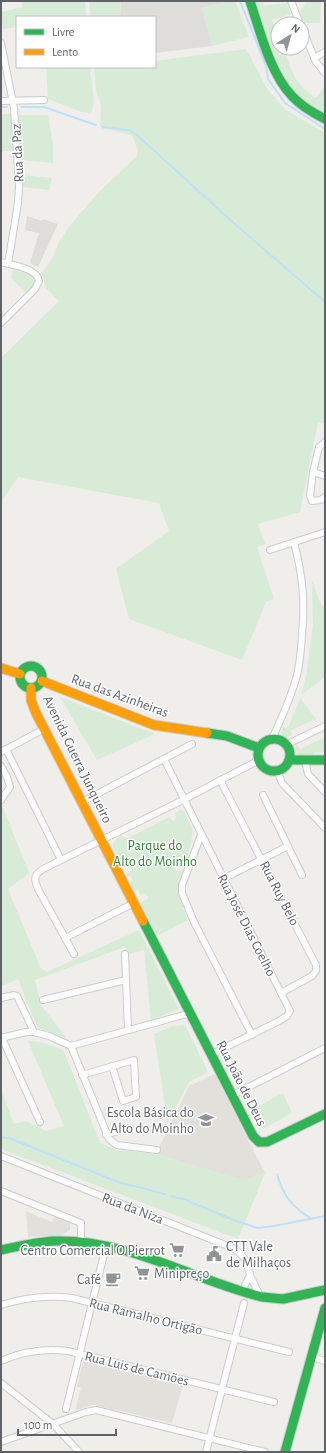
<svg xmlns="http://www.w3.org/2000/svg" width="326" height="1453" font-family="'Alegreya Sans',sans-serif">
<rect width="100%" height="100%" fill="#efeeea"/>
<g fill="#dfddda">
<path d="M121 1H228L202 8 212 46 155 53V17H120Z"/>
<path d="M27 216 42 221 43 219 58 224 38 267 30 263 39 233 25 230Z"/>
</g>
<g fill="#e2e0da">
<path d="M215 1074 265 1173 244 1181 156 1154 189 1086Z"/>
<path d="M26 1211 52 1222 55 1216 66 1220 70 1224V1230L62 1235 28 1237Z"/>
<path d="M83 1361 183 1385 172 1423 94 1405 75 1410 81 1388 77 1387Z"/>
</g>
<g fill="#d8ebd6">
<path d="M30 1H85L86 17H17V27L3 29 1 12 23 7 21 2Z"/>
<path d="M89 1H121L120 17H91Z"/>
<path d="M228 1H235L249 37 212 46 202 8Z"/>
<path d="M255 1H262L264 6 287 3 291 14 272 20 278 35V48H283C292 71 294 84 316 98L325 86V114C314 107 304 101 295 92 279 76 262 24 255 1Z"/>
<path d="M308 1H321L320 23H304L300 11Z"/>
<path d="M246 49 268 90 286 110 325 133V424L318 422 300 512 258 524 265 544 257 547 274 599 266 602 242 660 129 619 116 569 169 531 159 503 18 477 1 503V358L59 301 45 287 42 274 54 255 58 244 68 228 98 193 137 156 138 151 132 135 101 128 100 124 101 105 96 90 94 67H155V61Z"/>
<path d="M46 67H90L94 101 92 112 88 113 82 112 48 99Z"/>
<path d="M1 114H12L14 151H1Z"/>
<path d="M18 115H48L53 145V163L21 160Z"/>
<path d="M21 175 52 178 49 190 22 187Z"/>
<path d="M13 269 34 276 35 283 26 293 11 278Z"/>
<path d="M312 581 321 605 325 607V677L301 695 306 677 313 625Z"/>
<path d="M60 697 155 734 97 760Z"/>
<path d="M300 698 316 719 291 730 292 735 286 738 282 735 281 732 283 727 288 728Z"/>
<path d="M325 737V752L313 753V756C305 756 293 758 295 746L297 745 300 749Z"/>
<path d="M1 803 29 873 8 889 41 969 47 972 139 930 179 1009 151 1020 144 950 128 954 125 947 35 980 41 1005 67 1039 37 1027 18 979 1 986Z"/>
<path d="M180 810 184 811 193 831 192 837 187 861 175 869 176 871 184 870 178 884 183 908 188 920 157 936 140 903 149 898 145 893 140 895 138 889 134 891 130 883 132 880 131 876H127V874L133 869 132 863 124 867 113 847V843L120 835 126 838 132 836 169 817 173 821 176 819 175 813Z"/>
<path d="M185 1025 208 1072 189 1082 166 1125 165 1106 154 1034 173 1026Z"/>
<path d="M28 1041C42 1041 52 1045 64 1051L100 1143 117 1150 156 1154 244 1181 265 1173 238 1239 1 1149V1090L14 1124 26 1121 46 1131 64 1126Z"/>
<path d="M283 1093 292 1113 263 1129 259 1126 251 1110Z"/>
</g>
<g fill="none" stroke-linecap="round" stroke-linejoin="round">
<g stroke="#bfe0f9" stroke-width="2">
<path d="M240 1 266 66 268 79 285 103 325 129"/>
<path d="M1 107H7"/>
<path d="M21 107H44L96 125"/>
<path d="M102 127 129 130 137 135 228 218 325 302"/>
<path d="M1 1137 9 1138 118 1182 165 1194"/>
<path d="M277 1174C283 1196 293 1208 312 1219"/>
<path d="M172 1196 186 1200 236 1221 258 1228 274 1226 325 1216"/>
</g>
<defs>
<g id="street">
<path d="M291 1 300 24"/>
<path d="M302 28 316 62 325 73"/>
<path d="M1 43 14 108 19 187 18 203 8 264"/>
<path d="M314 58 325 52"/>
<path d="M1 101 44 100"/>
<path d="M1 262C12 265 37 268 39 281L35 289 1 323"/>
<path d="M325 442 319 447 313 472 310 496 312 501 321 500 325 497"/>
<path d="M313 472 325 476"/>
<path d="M270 550 325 532"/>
<path d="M272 739C281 719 290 700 296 679 300 665 301 651 302 636 305 601 303 577 294 542"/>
<path d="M286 745 325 726"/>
<path d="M6 749 61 860"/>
<path d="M1 752 44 729"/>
<path d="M164 759 290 1011 287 1016 279 1021 212 1054"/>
<path d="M305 761 308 774 325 792"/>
<path d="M1 766 7 777 10 787 1 800"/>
<path d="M277 770 282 783 325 828"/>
<path d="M220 780 316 965V971L312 976 281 993"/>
<path d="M263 795 302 875"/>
<path d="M82 802 192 744"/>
<path d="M201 835 182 885V893L194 922 252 1035"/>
<path d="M223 879 288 846"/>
<path d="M65 938 134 903"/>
<path d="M74 954 38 889C34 879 33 876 43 869L183 800 259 760"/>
<path d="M125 954 128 1030"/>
<path d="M1 998 14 995 17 996 34 1032"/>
<path d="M43 1000 126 980"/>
<path d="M1 1038 26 1032H34L49 1036 71 1046 191 1013"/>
<path d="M2 1038 40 1122"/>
<path d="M71 1046 109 1139 117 1145 157 1150"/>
<path d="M82 1075 134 1060 136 1097 123 1101 112 1066"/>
<path d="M233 1095 325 1048"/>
<path d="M106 1135 127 1128"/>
<path d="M1 1156 233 1248C245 1256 247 1262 250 1275 253 1282 257 1289 260 1296"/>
<path d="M1 1191 81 1223V1242"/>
<path d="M242 1291 250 1275"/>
<path d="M1 1305C24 1298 48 1295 72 1298L289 1352"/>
<path d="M311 1357 325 1361"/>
<path d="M1 1361C23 1351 44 1348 68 1351L274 1402"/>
<path d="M1 1383 53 1424 79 1452"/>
<path d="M66 1409 106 1246"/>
<path d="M1 1442 86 1412 96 1410 265 1452"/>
<path d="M206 1452 244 1303"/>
</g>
<g id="fast">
<path d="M250 1C260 31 270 73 292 96 301 106 313 113 325 119"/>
<circle cx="31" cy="677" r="11"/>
<path d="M207 733 227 736 259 748"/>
<circle cx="274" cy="755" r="16"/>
<path d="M289 760H325"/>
<path d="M143 921 253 1136 259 1142H267L325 1114"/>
<path d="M1 1250C19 1246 37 1242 55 1241 128 1239 193 1280 262 1297L283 1299 325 1290"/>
<path d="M285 1452 325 1308"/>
</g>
<g id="slow">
<path d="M1 668 20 674"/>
<path d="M42 681 154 725 207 733"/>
<path d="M31 688V700L36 713 143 921"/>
</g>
</defs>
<use href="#street" stroke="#cbcccc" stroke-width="8"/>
<use href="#fast" stroke="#cacacb" stroke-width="11"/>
<use href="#slow" stroke="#cacacb" stroke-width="11"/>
<use href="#street" stroke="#fdfcfc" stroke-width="6"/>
<use href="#fast" stroke="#30b455" stroke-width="9"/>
<use href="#slow" stroke="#ff9f0a" stroke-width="9"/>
</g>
<defs>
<symbol id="school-bare" viewBox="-9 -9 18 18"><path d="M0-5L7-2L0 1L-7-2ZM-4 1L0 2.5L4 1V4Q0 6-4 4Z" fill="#919496" stroke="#fff" stroke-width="2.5" paint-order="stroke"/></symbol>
<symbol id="supermarket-bare" viewBox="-9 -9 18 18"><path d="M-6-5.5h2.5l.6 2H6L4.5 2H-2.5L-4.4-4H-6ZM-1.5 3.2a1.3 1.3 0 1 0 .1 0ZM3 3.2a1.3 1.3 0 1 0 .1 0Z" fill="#919496" stroke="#fff" stroke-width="2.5" paint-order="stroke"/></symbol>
<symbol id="civic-bare" viewBox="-9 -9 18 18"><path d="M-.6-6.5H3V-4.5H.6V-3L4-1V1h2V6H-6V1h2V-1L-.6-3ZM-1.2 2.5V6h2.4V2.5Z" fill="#919496" stroke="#fff" stroke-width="2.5" paint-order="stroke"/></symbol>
<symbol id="cafe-bare" viewBox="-9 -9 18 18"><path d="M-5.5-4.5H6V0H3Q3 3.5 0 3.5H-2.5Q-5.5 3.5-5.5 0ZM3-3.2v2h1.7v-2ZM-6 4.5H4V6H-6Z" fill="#919496" stroke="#fff" stroke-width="2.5" paint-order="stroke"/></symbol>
</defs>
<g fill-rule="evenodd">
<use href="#school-bare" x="195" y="1109" width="22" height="22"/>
<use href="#supermarket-bare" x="166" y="1239" width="22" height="22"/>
<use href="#civic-bare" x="203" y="1243" width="22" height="22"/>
<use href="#supermarket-bare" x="131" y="1262" width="22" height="22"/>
<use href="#cafe-bare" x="102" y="1268" width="22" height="22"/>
</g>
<g text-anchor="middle" stroke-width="3" stroke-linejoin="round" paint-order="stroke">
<g font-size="14" fill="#5f6368" stroke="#fff">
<text transform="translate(17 153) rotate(-93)" y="5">Rua da Paz</text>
<text transform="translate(120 695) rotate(20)" y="5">Rua das Azinheiras</text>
<text transform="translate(78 759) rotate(64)" y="5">Avenida Guerra Junqueiro</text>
<text transform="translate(280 893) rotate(63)" y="5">Rua Ruy Belo</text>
<text transform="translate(247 925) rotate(63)" y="5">Rua José Dias Coelho</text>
<text transform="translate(242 1083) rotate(63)" y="5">Rua João de Deus</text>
<text transform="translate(133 1208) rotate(21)" y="5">Rua da Niza</text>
<text transform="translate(146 1316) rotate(14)" y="5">Rua Ramalho Ortigão</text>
<text transform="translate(137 1368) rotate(14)" y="5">Rua Luis de Camões</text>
</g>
<g font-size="14" fill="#348238" stroke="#fff">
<text x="155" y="850">Parque do<tspan x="155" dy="16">Alto do Moinho</tspan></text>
</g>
<g font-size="14" fill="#5f6368" stroke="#fff" text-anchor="end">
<text x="194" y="1117">Escola Básica do<tspan x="194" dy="16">Alto do Moinho</tspan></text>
<text x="226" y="1251" text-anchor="start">CTT Vale<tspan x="226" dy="16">de Milhaços</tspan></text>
<text x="165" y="1255">Centro Comercial O Pierrot</text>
<text x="154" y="1278" text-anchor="start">Minipreço</text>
<text x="101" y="1284">Café</text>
</g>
</g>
<rect width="326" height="1453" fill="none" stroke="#5f6368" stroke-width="4"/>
<rect x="16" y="16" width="140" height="52" fill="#ffffff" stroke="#bfc1c3"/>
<rect x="24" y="29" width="20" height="6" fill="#30b455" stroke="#bfc1c3"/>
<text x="52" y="36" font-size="12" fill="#5f6368">Livre</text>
<rect x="24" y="49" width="20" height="6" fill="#ff9f0a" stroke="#bfc1c3"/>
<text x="52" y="56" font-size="12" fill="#5f6368">Lento</text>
<g transform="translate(290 36) rotate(37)"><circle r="19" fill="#ffffff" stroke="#bfc1c3"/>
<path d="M0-3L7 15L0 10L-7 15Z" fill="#919496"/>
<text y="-6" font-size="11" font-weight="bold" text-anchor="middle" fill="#5f6368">N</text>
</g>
<path d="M18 1429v6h98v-6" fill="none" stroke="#5f6368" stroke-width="2"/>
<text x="24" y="1429" font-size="12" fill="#5f6368" stroke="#ffffff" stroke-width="3" paint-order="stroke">100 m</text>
</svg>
